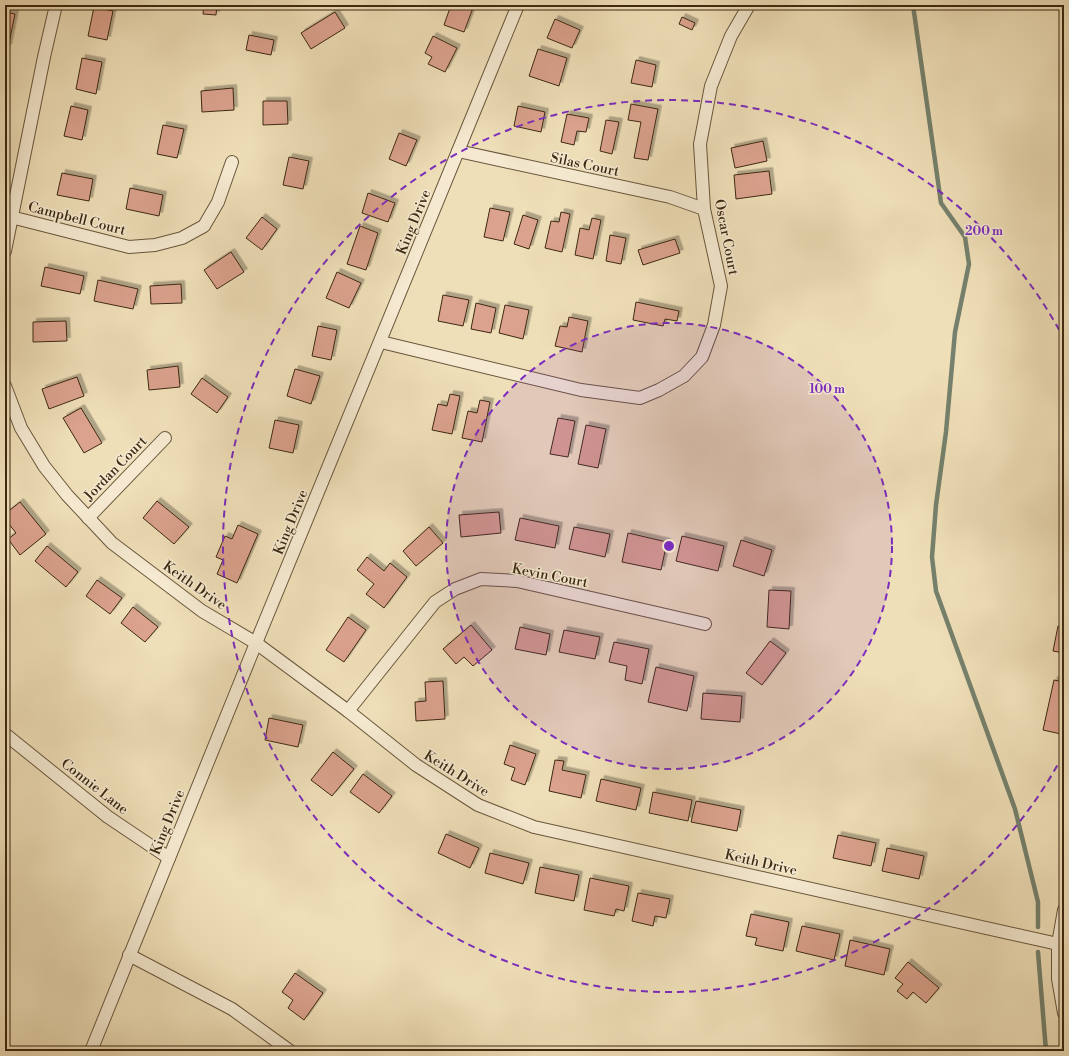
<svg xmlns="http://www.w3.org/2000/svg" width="1069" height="1056" font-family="'Libre Bodoni',serif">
<defs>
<filter id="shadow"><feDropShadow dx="3.5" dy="-3.5" stdDeviation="0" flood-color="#0004"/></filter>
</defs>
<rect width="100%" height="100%" fill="#efdfb8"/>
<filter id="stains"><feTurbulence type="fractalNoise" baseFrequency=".005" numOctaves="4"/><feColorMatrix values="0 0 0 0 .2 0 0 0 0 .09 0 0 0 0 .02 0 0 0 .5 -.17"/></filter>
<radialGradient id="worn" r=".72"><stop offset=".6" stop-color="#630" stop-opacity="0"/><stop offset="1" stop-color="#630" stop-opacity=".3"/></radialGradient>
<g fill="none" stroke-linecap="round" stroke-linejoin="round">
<g stroke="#75816d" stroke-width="4.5">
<path d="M913 5 941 203 965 237 969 264 955 332 946 432 936 505 932 557 936 591 1015 809 1038 902V927"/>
<path d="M1038 952 1046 1051"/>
</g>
</g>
<g fill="#dba28d" stroke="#3d2812" filter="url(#shadow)">
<path d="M204 5H217L216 15 203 14Z"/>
<path d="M451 5H474L464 32 444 25Z"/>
<path d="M94 7 113 11 107 40 88 36Z"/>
<path d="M5 12 15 14 8 48 5 47Z"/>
<path d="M335 12 345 28 311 49 301 33Z"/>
<path d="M682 17 695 23 692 30 679 24Z"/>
<path d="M555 19 580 30 572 48 547 38Z"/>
<path d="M249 35 274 40 271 55 246 50Z"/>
<path d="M433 36 457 48 445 72 428 64 432 57 425 53Z"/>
<path d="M538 49 567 58 559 86 529 76Z"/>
<path d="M82 58 102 62 96 94 76 89Z"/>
<path d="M636 60 656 65 652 87 631 83Z"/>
<path d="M233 88 234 110 202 112 201 91Z"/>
<path d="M263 101H287L288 124 263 125Z"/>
<path d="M631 104 658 109 648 160 634 158 641 122 628 120Z"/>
<path d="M71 106 88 110 82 140 64 136Z"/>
<path d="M518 106 545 112 541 132 514 126Z"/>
<path d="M567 114 589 118 586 132 577 131 574 145 561 142Z"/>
<path d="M606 120 619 122 612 154 600 151Z"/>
<path d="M163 125 184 129 177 158 157 154Z"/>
<path d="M399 133 417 140 406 166 389 159Z"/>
<path d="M763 141 767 161 735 168 731 148Z"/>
<path d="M289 157 309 161 303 189 283 185Z"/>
<path d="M769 171 772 194 736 199 734 175Z"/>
<path d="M62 173 93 179 89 201 57 195Z"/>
<path d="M130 188 163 195 159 216 126 209Z"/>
<path d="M368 193 395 203 388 222 362 213Z"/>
<path d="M490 208 510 212 503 241 484 237Z"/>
<path d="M561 212 570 214 562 252 545 248 551 221 559 222Z"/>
<path d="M523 215 538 220 529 249 514 244Z"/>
<path d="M262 217 277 229 262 250 246 238Z"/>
<path d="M592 218 601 220 593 259 575 255 580 228 589 230Z"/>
<path d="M360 226 378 233 366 270 347 264Z"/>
<path d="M610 235 626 238 621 264 606 261Z"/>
<path d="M675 239 680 253 643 265 638 250Z"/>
<path d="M231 252 244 272 217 289 204 270Z"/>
<path d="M45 267 84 276 80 294 41 286Z"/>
<path d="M337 272 361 283 349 308 326 298Z"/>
<path d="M98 280 138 289 133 309 94 301Z"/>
<path d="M181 284 182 303 151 304 150 286Z"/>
<path d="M443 295 469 300 463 326 438 321Z"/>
<path d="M636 302 679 311 677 321 665 319 663 326 633 320Z"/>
<path d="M476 303 496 308 491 333 471 329Z"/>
<path d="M505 305 529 310 523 339 499 333Z"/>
<path d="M569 317 588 321 582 352 555 346 560 326 567 327Z"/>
<path d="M66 321 67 341 33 342V322Z"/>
<path d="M318 326 337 330 331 360 312 356Z"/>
<path d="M178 366 180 387 149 390 147 370Z"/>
<path d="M295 369 320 376 311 404 287 396Z"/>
<path d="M77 377 84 396 49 409 42 389Z"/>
<path d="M202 378 228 397 217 413 191 394Z"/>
<path d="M450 394 460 396 452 434 432 430 438 404 447 406Z"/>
<path d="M480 400 490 402 482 442 462 438 468 411 477 413Z"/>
<path d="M81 408 102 443 84 453 63 418Z"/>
<path d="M558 418 575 421 568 457 550 454Z"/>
<path d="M275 420 299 425 293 453 269 448Z"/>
<path d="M586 425 606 429 598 468 578 464Z"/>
<path d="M157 501 189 527 174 544 143 518Z"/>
<path d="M20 502 46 534 20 555 8 539 16 533 5 519V514Z"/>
<path d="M499 512 501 533 461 537 459 515Z"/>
<path d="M520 518 559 526 555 548 515 540Z"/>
<path d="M238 525 258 534 237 583 217 574 223 560 216 557 225 536 232 539Z"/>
<path d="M429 527 443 543 416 566 403 551Z"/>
<path d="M574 527 610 534 605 557 569 549Z"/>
<path d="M628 533 667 542 661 570 622 562Z"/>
<path d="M682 536 724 546 718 571 676 561Z"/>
<path d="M741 540 772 550 764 576 733 566Z"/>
<path d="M47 546 78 572 66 587 35 561Z"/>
<path d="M367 557 384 571 390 563 407 577 384 608 366 594 374 584 357 570Z"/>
<path d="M97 580 122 598 110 614 86 596Z"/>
<path d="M769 590 791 591 789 629 767 627Z"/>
<path d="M133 607 158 627 145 642 121 623Z"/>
<path d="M348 617 366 630 344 662 326 650Z"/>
<path d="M471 625 492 650 473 666 464 657 456 664 443 649Z"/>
<path d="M1058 626 1064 627V653L1053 651Z"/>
<path d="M520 627 550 634 546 655 515 649Z"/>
<path d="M564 630 600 637 595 659 559 652Z"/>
<path d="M770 641 786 653 762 685 746 673Z"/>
<path d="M614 642 649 649 642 684 625 680 627 666 609 662Z"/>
<path d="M656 667 694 676 687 711 648 702Z"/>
<path d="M1054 680 1064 682V722L1061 734 1043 730Z"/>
<path d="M443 681 445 719 416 721 415 702 426 701 425 682Z"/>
<path d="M703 693 742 696 740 722 701 719Z"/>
<path d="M269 718 303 725 298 747 265 740Z"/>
<path d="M510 745 536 754 525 785 511 780 515 768 504 764Z"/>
<path d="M333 752 354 769 332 796 311 780Z"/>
<path d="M555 760 564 761 562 770 586 775 581 798 549 791Z"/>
<path d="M363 774 392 796 379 813 350 792Z"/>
<path d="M601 779 641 788 636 810 596 801Z"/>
<path d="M653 792 692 800 688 821 649 813Z"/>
<path d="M696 801 741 810 737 831 691 822Z"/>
<path d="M446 834 479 848 470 868 438 853Z"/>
<path d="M838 835 876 843 871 866 833 858Z"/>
<path d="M887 848 924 856 919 879 882 871Z"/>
<path d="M490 853 529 863 523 884 485 873Z"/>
<path d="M540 867 579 875 574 901 535 893Z"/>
<path d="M590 878 629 886 624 911 616 909 614 916 584 910Z"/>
<path d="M638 893 670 899 666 918 655 916 653 926 632 921Z"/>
<path d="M751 914 789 922 783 951 755 945 757 938 746 936Z"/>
<path d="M802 926 840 934 834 960 796 951Z"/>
<path d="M850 940 890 949 884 975 845 966Z"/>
<path d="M908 962 939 988 926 1003 913 992 907 999 897 991 903 984 895 978Z"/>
<path d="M295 973 323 993 304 1020 288 1008 293 1000 282 992Z"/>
</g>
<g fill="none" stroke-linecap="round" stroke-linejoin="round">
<defs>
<g id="street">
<path d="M458 151 670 197 704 209"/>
<path d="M11 217 129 247 155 245 182 238 204 226 218 202 232 162"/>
<path d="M5 251 44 57 56 5"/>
<path d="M381 342 581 390 640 398 659 390 684 376 702 357 714 325 721 286 704 209 700 144 711 86 731 36 749 5"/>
<path d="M5 386 21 428 44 466 67 495 112 543 202 611 256 643 348 711 416 765 478 805 534 827 1058 944"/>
<path d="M88 518 165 438"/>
<path d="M348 711 435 602 455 589 481 579 517 581 705 624"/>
<path d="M5 734 108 817 169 858"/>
<path d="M1064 910 1058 944V979L1064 1013"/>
<path d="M129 955 232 1009 290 1051"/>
<path d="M91 1051 256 643 518 5"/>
</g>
</defs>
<use href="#street" stroke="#6a563c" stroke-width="14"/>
<use href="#street" stroke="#f5ead1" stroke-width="12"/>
</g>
<circle cx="669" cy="546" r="223" fill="#7b2cbf" fill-opacity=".12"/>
<g fill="none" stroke="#7b2cbf" stroke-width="2" stroke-dasharray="7 5">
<circle cx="669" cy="546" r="223"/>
<path d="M1063 755A446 446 0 1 1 1063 337"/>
</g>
<g text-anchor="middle" stroke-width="3" stroke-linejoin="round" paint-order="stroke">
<g font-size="14" fill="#3d2812" stroke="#f5ead1">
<text transform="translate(585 164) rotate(12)" y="5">Silas Court</text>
<text transform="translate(77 218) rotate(14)" y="5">Campbell Court</text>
<text transform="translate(413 222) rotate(-68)" y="5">King Drive</text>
<text transform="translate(727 237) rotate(79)" y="5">Oscar Court</text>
<text transform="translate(115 468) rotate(-46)" y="5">Jordan Court</text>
<text transform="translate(290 522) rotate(-68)" y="5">King Drive</text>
<text transform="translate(550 575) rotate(11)" y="5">Kevin Court</text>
<text transform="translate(195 585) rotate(35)" y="5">Keith Drive</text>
<text transform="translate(457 773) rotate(32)" y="5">Keith Drive</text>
<text transform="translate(95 786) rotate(38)" y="5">Connie Lane</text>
<text transform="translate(167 822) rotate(-68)" y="5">King Drive</text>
<text transform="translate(761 862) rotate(13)" y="5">Keith Drive</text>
</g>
</g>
<circle cx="669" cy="546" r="6" fill="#7b2cbf" stroke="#f5ead1" stroke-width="2"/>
<g font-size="12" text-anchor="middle" font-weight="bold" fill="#7b2cbf" stroke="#f5ead1" stroke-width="3" stroke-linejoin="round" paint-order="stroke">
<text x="984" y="235">200 m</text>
<text x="827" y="393">100 m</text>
</g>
<rect width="1069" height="1056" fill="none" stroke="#efdfb8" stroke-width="20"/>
<rect x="6" y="6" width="1057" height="1044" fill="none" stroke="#3d2812" stroke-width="2"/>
<rect x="10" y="10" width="1049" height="1036" fill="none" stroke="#3d2812"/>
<rect width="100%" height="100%" filter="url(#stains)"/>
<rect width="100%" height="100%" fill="url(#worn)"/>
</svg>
